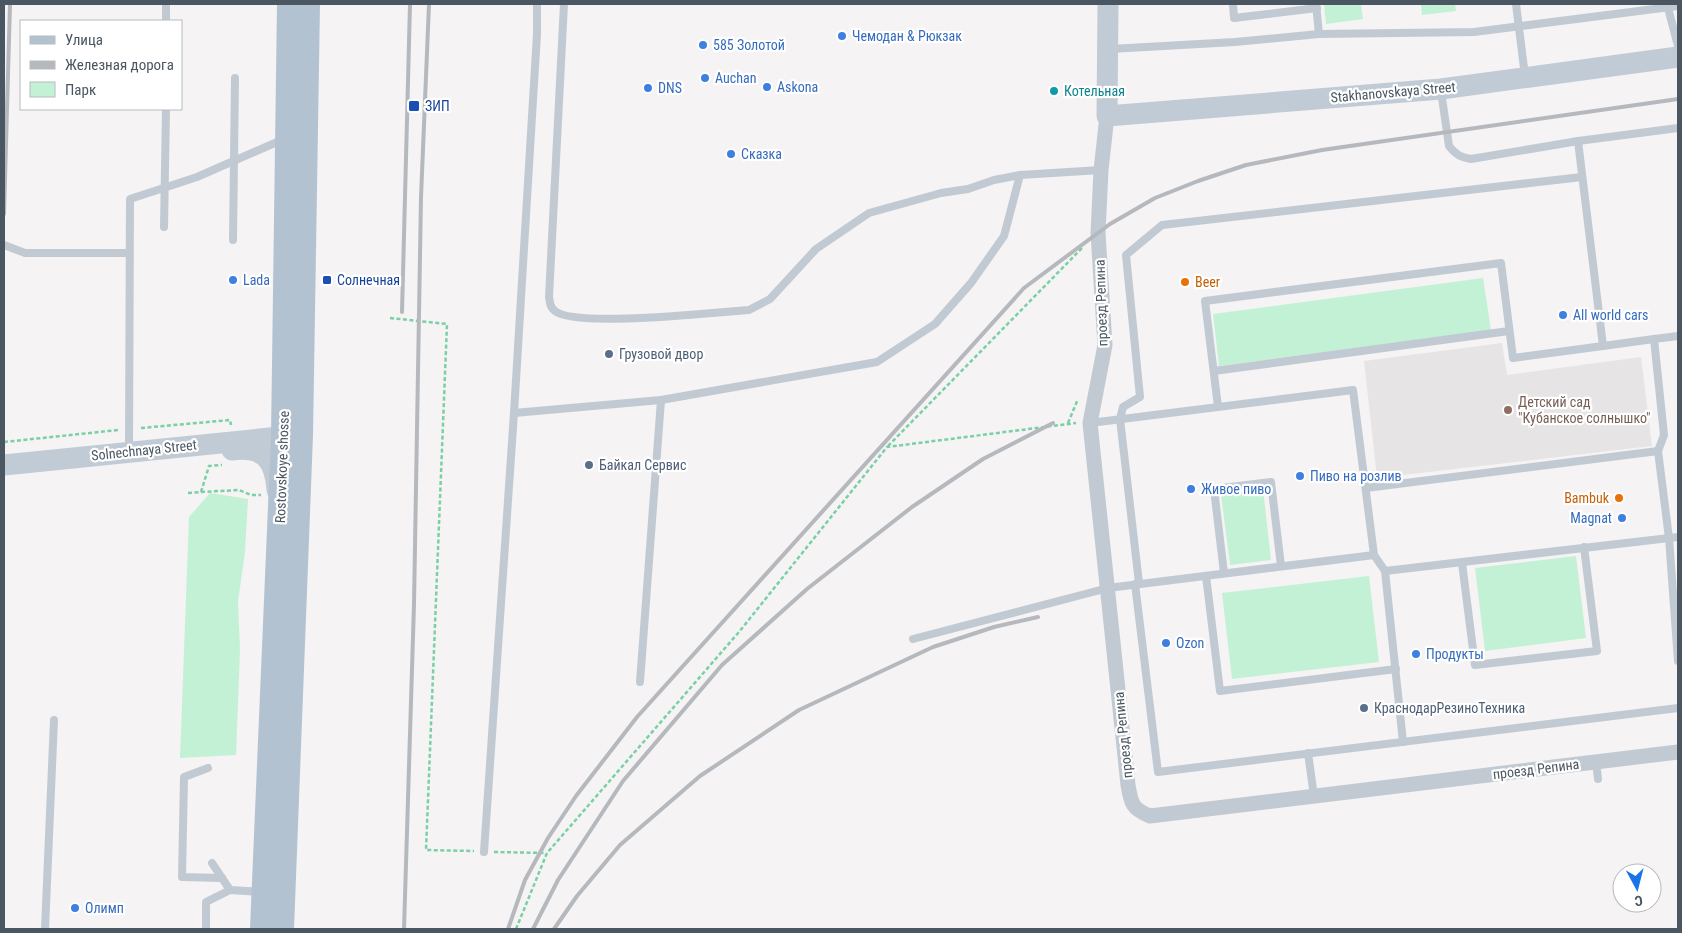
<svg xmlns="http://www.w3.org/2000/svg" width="1682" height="933" font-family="'Roboto Condensed',sans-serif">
<rect width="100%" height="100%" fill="#f5f3f3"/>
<path fill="#e6e4e5" d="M1502 343 1507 375 1641 357 1652 446 1377 478 1364 361Z"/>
<g fill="#c3f1d5">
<path d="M1324 4H1361L1363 19 1326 24Z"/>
<path d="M1421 4H1455L1456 11 1422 15Z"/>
<path d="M1483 278 1491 330 1219 366 1213 314Z"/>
<path d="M1263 489 1271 560 1230 565 1221 494Z"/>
<path d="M210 493 248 499 245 552 238 601 240 650 236 755 180 758 189 517Z"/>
<path d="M1576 556 1586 638 1485 651 1475 568Z"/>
<path d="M1369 576 1379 662 1232 679 1222 593Z"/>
</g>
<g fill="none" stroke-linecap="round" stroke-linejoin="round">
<g stroke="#7ad0a6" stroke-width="2.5" stroke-dasharray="4 2.5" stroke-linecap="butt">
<path d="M390 318 447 324 426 850 474 851"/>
<path d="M1068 423 1078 399"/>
<path d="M141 428 230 420 231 425"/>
<path d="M4 442 118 430"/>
<path d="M888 446 1083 247"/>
<path d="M201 492 239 490 251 495H261"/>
<path d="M188 493 201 492 209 466 222 465"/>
<path d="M494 852 546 853"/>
<path d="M516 929 547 853 739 632 887 447 1076 423"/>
</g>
<g stroke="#c1cad2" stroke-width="8">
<path d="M537 4V34L514 413 661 400 877 362 935 324 971 283 1004 236 1020 175"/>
<path d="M564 4 549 297C550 303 550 308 555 311 575 328 717 312 749 310L770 299 816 249 869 213 941 193 968 189 994 180 1020 175 1101 170"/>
<path d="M1233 4 1234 18 1317 8"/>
<path d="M1316 4 1319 34"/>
<path d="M1516 4 1525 76"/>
<path d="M1667 4 1678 46"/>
<path d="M166 21V6"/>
<path d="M1110 49 1235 42 1319 34 1474 32 1678 6"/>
<path d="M1441 91 1449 146C1455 154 1460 157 1471 159L1578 141"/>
<path d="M164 227 166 109"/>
<path d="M233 240 235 78"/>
<path d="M4 245 25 253H129"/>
<path d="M1678 336 1654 339 1664 435 1658 451 1669 538 1678 661"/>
<path d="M1603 346 1654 339"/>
<path d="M1214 371 1509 331"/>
<path d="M1218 407 1205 301 1501 263 1513 358 1603 346 1578 141 1678 128"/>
<path d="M1090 423 1353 390 1374 555 1385 571 1403 742"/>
<path d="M129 450 130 199 197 177 284 139"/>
<path d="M1366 488 1658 451"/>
<path d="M1462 563 1475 665 1597 651 1584 547"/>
<path d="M1385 571 1678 537"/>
<path d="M1224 573 1214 489 1271 482 1281 566"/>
<path d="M1206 576 1220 691 1396 669"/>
<path d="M1139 583 1120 419 1123 407 1140 397 1126 255 1162 225 1582 177"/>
<path d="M1135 584 1158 772 1678 708"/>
<path d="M913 639 1108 588 1374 555"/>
<path d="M640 682 661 400"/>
<path d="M1308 753 1314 796"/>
<path d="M1596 762 1598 779"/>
<path d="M208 768 184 777 182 877 222 878"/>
<path d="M484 852 514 413"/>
<path d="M212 863 230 890 262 892"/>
<path d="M45 929 54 720"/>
<path d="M206 929V902L230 890"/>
</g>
<path stroke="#c1cad2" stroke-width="15" d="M1107 116 1101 170 1098 233 1105 345 1090 423 1128 785C1131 803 1132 809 1150 816L1678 752"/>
<g stroke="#c1cbd6" stroke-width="21">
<path d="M1108 4 1107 116 1441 89 1678 57"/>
<path d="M232 450C264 446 275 460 277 490"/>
<path d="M4 465 300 435"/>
</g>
<g stroke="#b3c2d1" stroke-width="24">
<path d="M262 929 283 436 289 4"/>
<path d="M282 929 301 435 308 4"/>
</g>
<g stroke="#b5b8bd" stroke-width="4">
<path d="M4 214 10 4"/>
<path d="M402 312 410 4"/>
<path d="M404 929 414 604 421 197 429 4"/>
<path d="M508 929 525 880 548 838 576 796 637 717 1024 288 1110 224 1155 198 1198 181 1246 165 1322 150 1678 99"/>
<path d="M533 929 558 880 623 781 722 665 807 589 912 507 983 459 1053 423"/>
<path d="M554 929 577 896 620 845 700 776 799 710 933 647 994 627 1038 617"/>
</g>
</g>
<g fill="#3f7fe0" stroke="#fff" stroke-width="2">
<circle cx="842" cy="36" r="5"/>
<circle cx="703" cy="45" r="5"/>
<circle cx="705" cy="78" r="5"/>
<circle cx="767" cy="87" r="5"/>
<circle cx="648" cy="88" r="5"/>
<circle cx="731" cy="154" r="5"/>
<circle cx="233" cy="280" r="5"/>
<circle cx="1563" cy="315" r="5"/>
<circle cx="1300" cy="476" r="5"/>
<circle cx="1191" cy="489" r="5"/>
<circle cx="1622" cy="518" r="5"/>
<circle cx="1166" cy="643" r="5"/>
<circle cx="1416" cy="654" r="5"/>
<circle cx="75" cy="908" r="5"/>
</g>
<circle fill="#0f9aa8" stroke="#fff" stroke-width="2" cx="1054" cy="91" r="5"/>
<g fill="#1a4fb4" stroke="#fff" stroke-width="2">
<rect x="408" y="100" width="12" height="12" rx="2.5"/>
<rect x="322" y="275" width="10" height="10" rx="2.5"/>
</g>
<g fill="#e8710a" stroke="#fff" stroke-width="2">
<circle cx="1185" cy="282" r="5"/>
<circle cx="1619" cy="498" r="5"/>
</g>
<g fill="#5c6f8a" stroke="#fff" stroke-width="2">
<circle cx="609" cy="354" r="5"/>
<circle cx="589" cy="465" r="5"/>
<circle cx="1364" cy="708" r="5"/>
</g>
<circle fill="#8d6e63" stroke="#fff" stroke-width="2" cx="1508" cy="410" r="5"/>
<g text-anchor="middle" stroke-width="4.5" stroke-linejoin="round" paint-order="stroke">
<g font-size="14" fill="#366cbe" stroke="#fff" text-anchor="start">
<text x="852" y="41">Чемодан &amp; Рюкзак</text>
<text x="713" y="50">585 Золотой</text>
<text x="715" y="83">Auchan</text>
<text x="777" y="92">Askona</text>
<text x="658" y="93">DNS</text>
<text x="741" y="159">Сказка</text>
<text x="243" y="285">Lada</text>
<text x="1573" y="320">All world cars</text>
<text x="1310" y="481">Пиво на розлив</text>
<text x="1201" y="494">Живое пиво</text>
<text x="1612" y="523" text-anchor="end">Magnat</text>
<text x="1176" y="648">Ozon</text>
<text x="1426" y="659">Продукты</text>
<text x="85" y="913">Олимп</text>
</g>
<g font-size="14" fill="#0d838f" stroke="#fff" text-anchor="start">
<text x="1064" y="96">Котельная</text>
</g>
<g font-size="14" fill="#4a5661" stroke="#fff">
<text transform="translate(1393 92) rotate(-5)" y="5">Stakhanovskaya Street</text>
<text transform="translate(1101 303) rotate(-92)" y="5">проезд Репина</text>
<text transform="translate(144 450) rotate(-6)" y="5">Solnechnaya Street</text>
<text transform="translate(282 467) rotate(-88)" y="5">Rostovskoye shosse</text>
<text transform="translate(1123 735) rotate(-96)" y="5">проезд Репина</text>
<text transform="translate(1536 769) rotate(-7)" y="5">проезд Репина</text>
</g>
<g font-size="14" fill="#164399" stroke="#fff" text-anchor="start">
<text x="425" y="111">ЗИП</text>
<text x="337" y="285">Солнечная</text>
</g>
<g font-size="14" fill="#c56008" stroke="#fff" text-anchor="start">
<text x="1195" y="287">Beer</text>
<text x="1609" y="503" text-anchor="end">Bambuk</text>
</g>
<g font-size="14" fill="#4e5e75" stroke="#fff" text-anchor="start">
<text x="619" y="359">Грузовой двор</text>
<text x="599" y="470">Байкал Сервис</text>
<text x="1374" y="713">КраснодарРезиноТехника</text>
</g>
<g font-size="14" fill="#785e54" stroke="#fff" text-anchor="start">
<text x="1518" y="407">Детский сад<tspan x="1518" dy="16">"Кубанское солнышко"</tspan></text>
</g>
</g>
<rect width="1682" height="933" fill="none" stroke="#4a5661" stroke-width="10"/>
<rect x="20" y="20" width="162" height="90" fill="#ffffff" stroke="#b7bbc0"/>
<rect x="30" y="36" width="25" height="8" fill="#b3c2d1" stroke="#b7bbc0"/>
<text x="65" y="45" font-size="15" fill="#4a5661">Улица</text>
<rect x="30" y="61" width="25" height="8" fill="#b5b8bd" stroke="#b7bbc0"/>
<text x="65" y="70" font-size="15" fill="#4a5661">Железная дорога</text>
<rect x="30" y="82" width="25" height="15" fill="#c3f1d5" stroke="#b7bbc0"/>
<text x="65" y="95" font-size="15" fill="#4a5661">Парк</text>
<g transform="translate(1637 888) rotate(173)"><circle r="24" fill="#ffffff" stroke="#b7bbc0"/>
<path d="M0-4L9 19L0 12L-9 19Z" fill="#1a73e8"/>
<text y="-8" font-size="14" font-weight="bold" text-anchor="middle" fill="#4a5661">С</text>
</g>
</svg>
